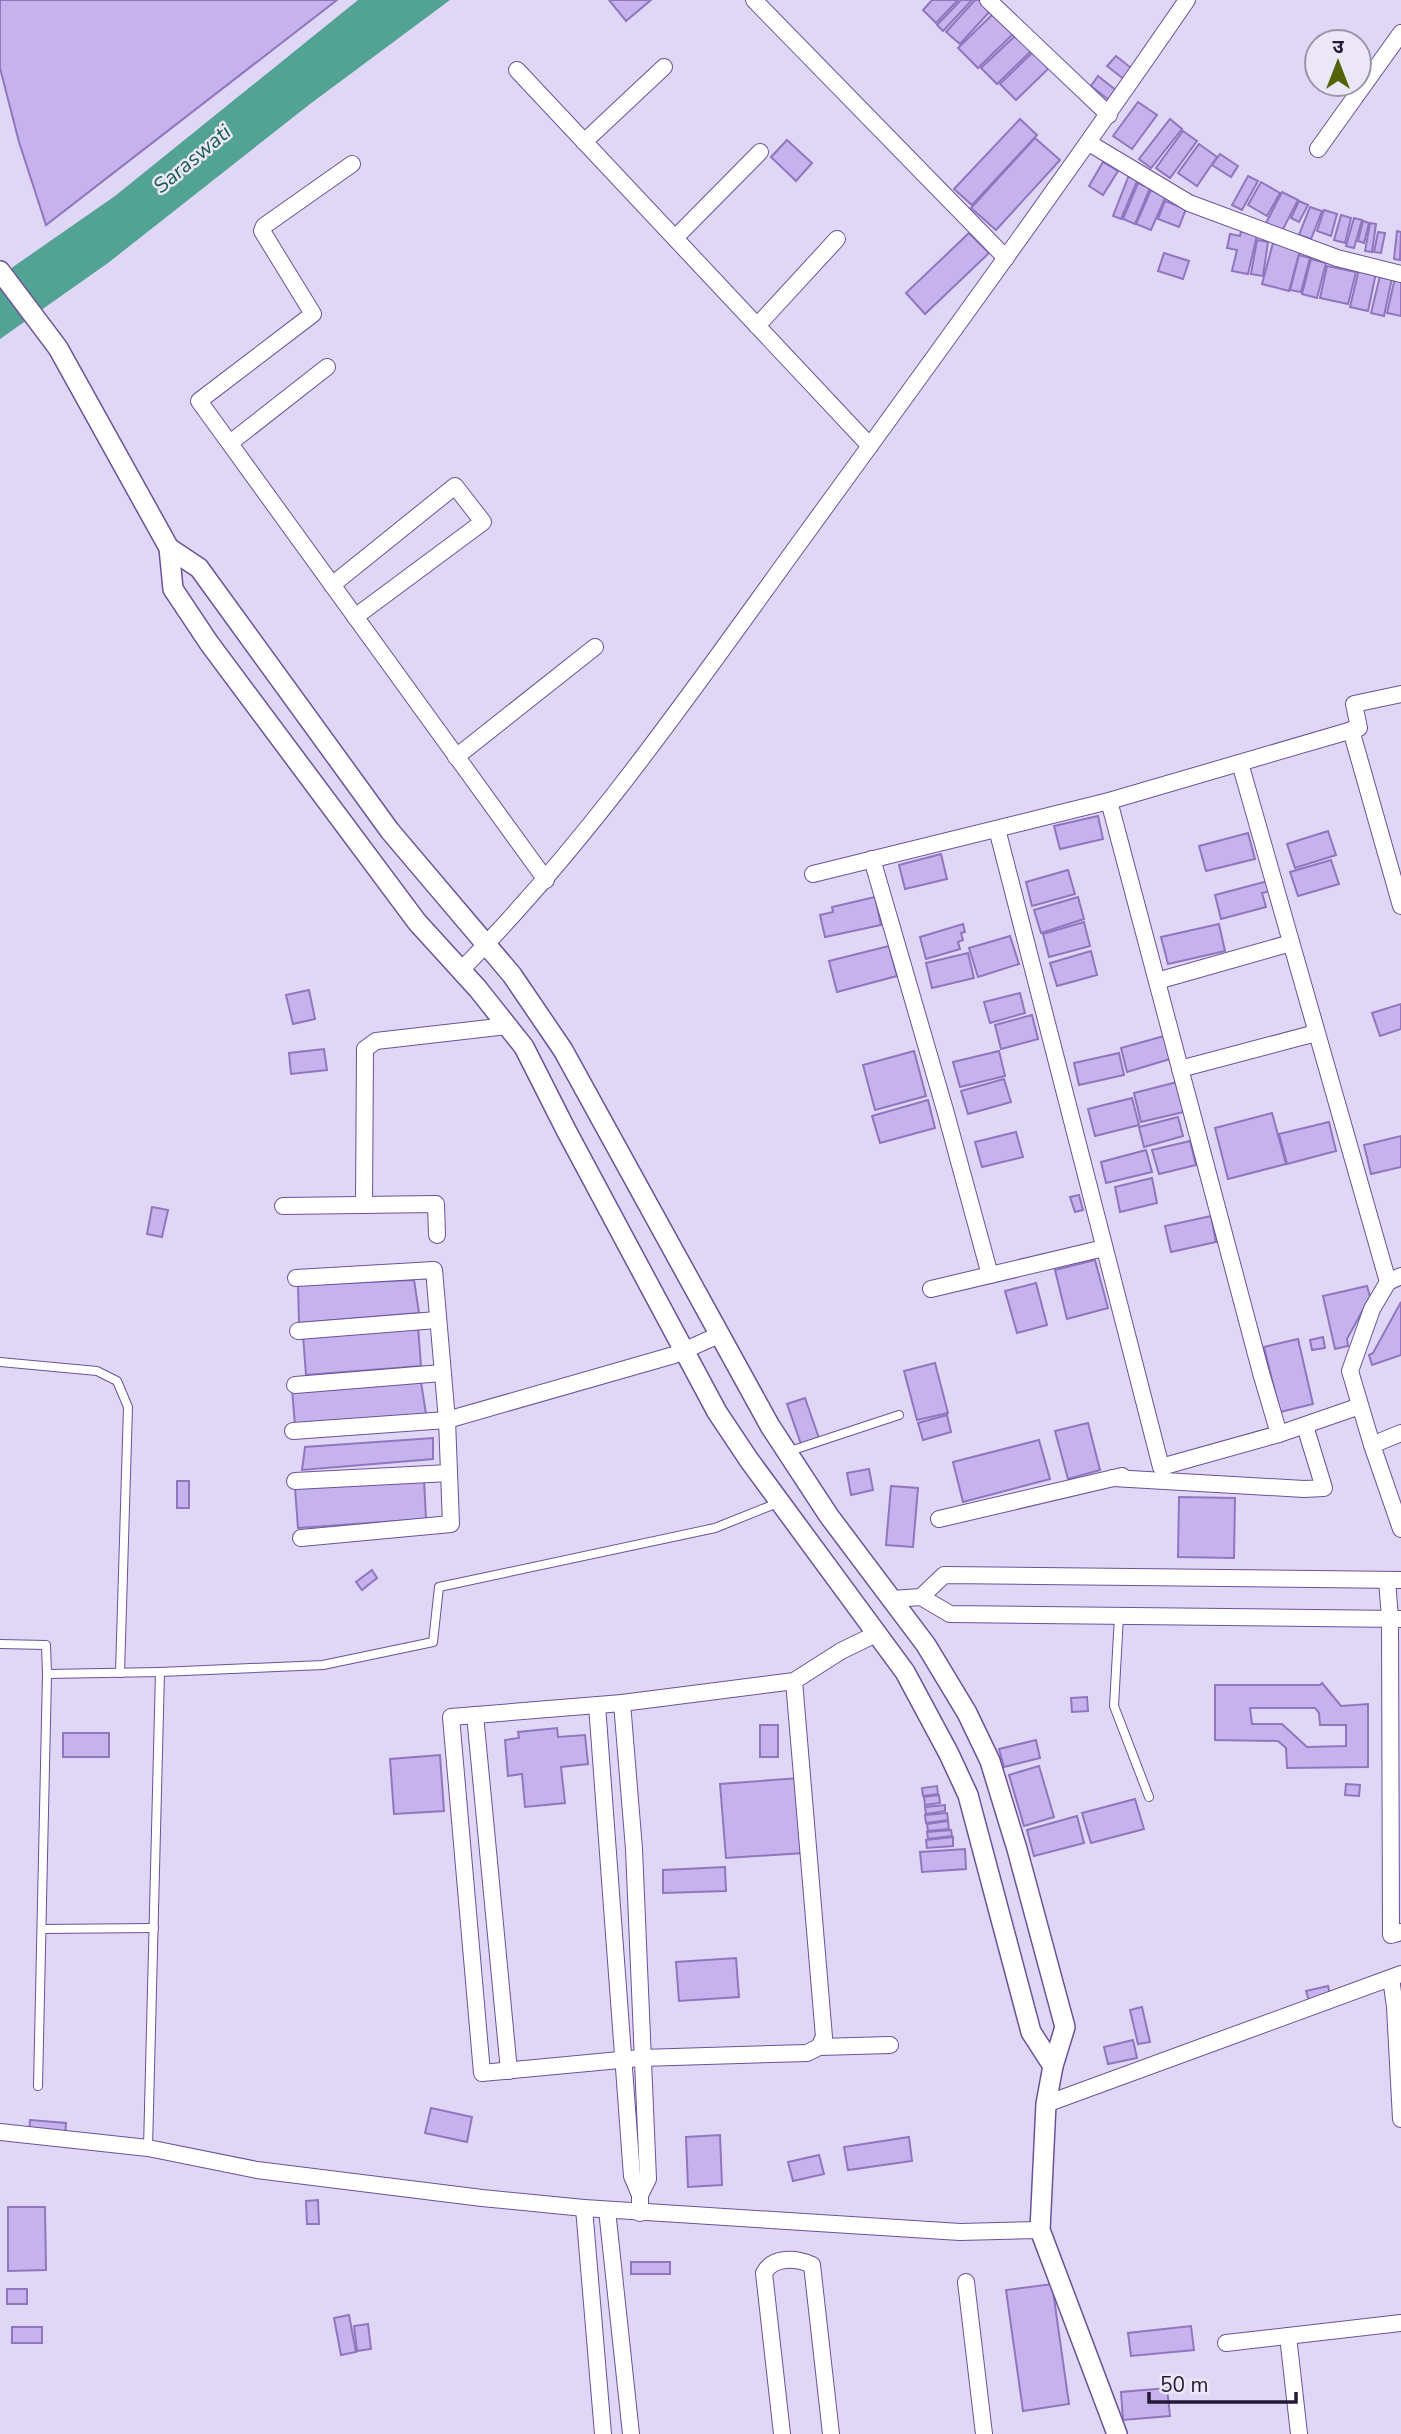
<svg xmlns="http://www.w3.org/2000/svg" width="1401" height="2434" font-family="'Nunito Sans','Noto Sans Devanagari',sans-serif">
<rect width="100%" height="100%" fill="#e0d7f6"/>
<path fill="#52a393" d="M358 0H450L310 104 108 263 0 339V276L115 196Z"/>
<g fill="#c6b3ed" stroke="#9076be" stroke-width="2" fill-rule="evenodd">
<path d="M0 0H337L46 225 19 142 0 68Z"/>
<path d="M609 0H651L626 21Z"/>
<path d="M932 0H958L936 23 923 10Z"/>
<path d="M961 0H972L943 31 937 25Z"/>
<path d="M975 0H979L991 10 960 44 946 32Z"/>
<path d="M996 11 1016 31 978 68 958 48Z"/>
<path d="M1018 33 1033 49 997 84 981 68Z"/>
<path d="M1034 51 1050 67 1016 100 1000 84Z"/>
<path d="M1116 56 1135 71 1126 81 1107 66Z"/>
<path d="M1098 76 1122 95 1114 104 1091 86Z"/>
<path d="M1138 102 1157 115 1132 149 1113 136Z"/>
<path d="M1020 119 1037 135 972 205 954 189Z"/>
<path d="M1170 119 1182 129 1151 168 1139 159Z"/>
<path d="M1183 131 1197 141 1170 178 1156 168Z"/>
<path d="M1035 138 1060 160 996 230 971 208Z"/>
<path d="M787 140 812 163 796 181 771 157Z"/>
<path d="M1199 144 1217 157 1197 186 1178 173Z"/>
<path d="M1220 154 1238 166 1231 177 1212 165Z"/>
<path d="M1103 162 1118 171 1103 195 1089 186Z"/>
<path d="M1129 175 1138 179 1121 219 1113 216Z"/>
<path d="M1248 176 1258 181 1242 210 1232 205Z"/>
<path d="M1261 182 1280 193 1267 216 1248 205Z"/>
<path d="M1138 183 1150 188 1135 224 1123 219Z"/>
<path d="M1151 190 1166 196 1151 230 1136 224Z"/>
<path d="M1282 192 1298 200 1282 231 1266 223Z"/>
<path d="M1165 201 1186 209 1179 227 1158 219Z"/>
<path d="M1299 201 1308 205 1299 222 1291 218Z"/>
<path d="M1310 207 1322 211 1311 239 1299 235Z"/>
<path d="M1324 210 1337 214 1331 236 1317 231Z"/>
<path d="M1341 215 1351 218 1345 243 1334 240Z"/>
<path d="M1354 218 1362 220 1354 248 1346 246Z"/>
<path d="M1363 221 1369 223 1364 243 1358 241Z"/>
<path d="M1370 223 1376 224 1372 252 1365 251Z"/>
<path d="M1241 231 1257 235 1248 274 1232 271 1237 250 1227 248 1230 234 1240 236Z"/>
<path d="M1397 231 1401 232 1400 260 1394 259Z"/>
<path d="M1378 232 1385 233 1381 253 1374 252Z"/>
<path d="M969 233 989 253 925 314 906 293Z"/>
<path d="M1257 240 1268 242 1263 276 1251 274Z"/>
<path d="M1273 243 1300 250 1289 291 1262 284Z"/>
<path d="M1164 253 1189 261 1183 279 1158 271Z"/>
<path d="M1299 255 1310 258 1301 292 1290 290Z"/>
<path d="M1311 259 1326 263 1317 298 1302 294Z"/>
<path d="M1327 266 1356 272 1348 304 1320 298Z"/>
<path d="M1359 269 1376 273 1368 311 1350 307Z"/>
<path d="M1380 276 1392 278 1384 316 1371 313Z"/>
<path d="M1395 278 1401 280V316L1387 313Z"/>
<path d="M1098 816 1103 839 1060 849 1054 826Z"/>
<path d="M1328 831 1336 855 1295 868 1287 844Z"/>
<path d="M1248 833 1255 859 1206 871 1199 846Z"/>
<path d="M941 854 947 879 905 889 899 865Z"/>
<path d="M1331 860 1339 884 1298 896 1290 872Z"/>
<path d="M1068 870 1075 894 1032 906 1026 882Z"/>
<path d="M1268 881 1271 891 1262 893 1266 907 1221 919 1215 895Z"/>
<path d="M875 897 881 925 825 937 820 915 833 912 832 907Z"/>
<path d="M1078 897 1084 919 1041 933 1034 910Z"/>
<path d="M1084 922 1090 946 1049 957 1043 934Z"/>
<path d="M963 924 965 932 961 933 963 940 958 942 960 949 926 959 920 937Z"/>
<path d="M1219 924 1225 951 1168 964 1161 937Z"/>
<path d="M1010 936 1019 964 978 977 969 948Z"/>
<path d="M889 946 897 976 837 992 829 961Z"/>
<path d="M1091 951 1097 975 1057 986 1050 963Z"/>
<path d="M968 953 974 978 932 988 926 963Z"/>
<path d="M309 990 315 1019 293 1024 286 995Z"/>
<path d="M1020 993 1025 1013 990 1023 984 1002Z"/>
<path d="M1401 1004V1029L1380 1036 1372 1013Z"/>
<path d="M1032 1015 1038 1039 1001 1049 995 1025Z"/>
<path d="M1164 1036 1170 1059 1127 1072 1121 1048Z"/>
<path d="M324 1049 327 1070 291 1074 289 1053Z"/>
<path d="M914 1051 926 1096 875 1110 863 1065Z"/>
<path d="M999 1051 1005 1076 960 1087 953 1062Z"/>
<path d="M1119 1053 1124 1075 1079 1085 1074 1063Z"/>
<path d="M1004 1079 1011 1102 968 1114 961 1091Z"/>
<path d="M1181 1081 1188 1111 1141 1122 1134 1093Z"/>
<path d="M1132 1098 1139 1125 1095 1136 1088 1109Z"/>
<path d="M928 1100 935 1128 880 1143 872 1116Z"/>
<path d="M1272 1113 1286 1164 1228 1179 1215 1128Z"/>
<path d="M1178 1117 1183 1136 1144 1147 1139 1127Z"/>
<path d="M1329 1122 1336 1151 1287 1164 1279 1134Z"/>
<path d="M1016 1132 1023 1157 982 1167 975 1142Z"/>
<path d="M1401 1136V1167L1371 1174 1364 1145Z"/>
<path d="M1190 1141 1196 1165 1159 1174 1152 1150Z"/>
<path d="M1146 1150 1152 1172 1106 1183 1101 1162Z"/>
<path d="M1152 1178 1157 1203 1120 1212 1115 1187Z"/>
<path d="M1079 1195 1083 1210 1075 1212 1070 1197Z"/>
<path d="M152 1207 168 1210 162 1237 147 1234Z"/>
<path d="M1211 1216 1216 1242 1171 1252 1165 1226Z"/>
<path d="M1095 1260 1108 1308 1067 1319 1055 1270Z"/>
<path d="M414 1280 419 1313 299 1323 298 1285Z"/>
<path d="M1036 1283 1047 1325 1017 1333 1005 1291Z"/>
<path d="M1367 1286 1370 1297 1347 1339 1348 1346 1335 1349 1323 1296Z"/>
<path d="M1401 1302V1355L1372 1365 1369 1355 1373 1353Z"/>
<path d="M418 1326 421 1366 306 1375 303 1335Z"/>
<path d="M1323 1337 1325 1348 1312 1350 1310 1340Z"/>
<path d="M1298 1339 1313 1404 1280 1412 1264 1347Z"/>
<path d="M935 1363 948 1413 917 1420 904 1371Z"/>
<path d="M421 1382 426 1414 295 1426 292 1389Z"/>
<path d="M805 1398 819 1438 801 1444 787 1404Z"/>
<path d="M947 1415 951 1432 923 1440 918 1423Z"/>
<path d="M1088 1423 1100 1470 1068 1479 1055 1431Z"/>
<path d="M433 1438V1459L302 1470 305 1447Z"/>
<path d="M1039 1440 1050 1479 963 1502 953 1462Z"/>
<path d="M869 1469 873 1490 851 1495 847 1473Z"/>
<path d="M424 1479 426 1519 298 1528 295 1488Z"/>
<rect x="177" y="1481" width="12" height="27"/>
<path d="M891 1486 918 1488 913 1547 886 1545Z"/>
<path d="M1179 1497 1235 1498 1234 1558 1178 1557Z"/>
<path d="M372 1570 377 1578 362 1590 356 1582Z"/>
<path d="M1322 1683 1341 1706 1368 1704V1767L1287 1768 1286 1748 1278 1741 1215 1740V1685H1320ZM1250 1708H1315L1319 1713 1320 1725H1346V1746L1307 1747 1282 1724H1252Z"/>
<path d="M1087 1697 1088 1711 1072 1712 1071 1698Z"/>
<rect x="760" y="1725" width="18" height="32"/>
<path d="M557 1728 558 1737 585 1735 588 1764 561 1767 565 1803 525 1807 522 1774 508 1776 505 1740 519 1738 518 1732Z"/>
<rect x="63" y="1733" width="46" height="24"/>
<path d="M1036 1740 1040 1758 1004 1767 999 1749Z"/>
<path d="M440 1755 444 1811 394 1814 390 1759Z"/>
<path d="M1039 1766 1054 1817 1024 1826 1009 1775Z"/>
<path d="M799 1778 804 1853 726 1858 720 1784Z"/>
<path d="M1346 1784 1360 1785 1359 1796 1345 1795Z"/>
<path d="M937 1786 938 1794 923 1796 922 1788Z"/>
<path d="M939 1795 940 1803 925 1805 924 1797Z"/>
<path d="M1135 1799 1144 1829 1091 1843 1082 1813Z"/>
<path d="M945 1805V1811L926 1814 925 1807Z"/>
<path d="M947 1813 948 1820 926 1823 925 1815Z"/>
<path d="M1077 1816 1084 1843 1034 1856 1027 1830Z"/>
<path d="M948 1821 949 1829 928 1831 927 1824Z"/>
<path d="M951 1830 952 1836 928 1839 927 1832Z"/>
<path d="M953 1837V1846L927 1848 926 1840Z"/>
<path d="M965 1849 966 1869 922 1872 920 1852Z"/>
<path d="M725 1867 726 1891 663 1893V1870Z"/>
<path d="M736 1958 739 1997 679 2001 676 1962Z"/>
<path d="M1328 1986 1331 1999 1310 2004 1306 1991Z"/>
<path d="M1142 2007 1150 2042 1138 2044 1130 2010Z"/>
<path d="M1133 2040 1137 2058 1108 2064 1104 2047Z"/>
<path d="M431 2108 472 2117 467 2142 425 2133Z"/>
<path d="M30 2120 66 2123 65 2138 29 2135Z"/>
<path d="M720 2135 722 2185 688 2187 686 2137Z"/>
<path d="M909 2137 912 2161 848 2170 844 2147Z"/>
<path d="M819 2155 824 2174 793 2181 788 2162Z"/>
<path d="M318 2200 319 2224H307L306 2201Z"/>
<path d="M8 2207H45L46 2270 8 2271Z"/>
<rect x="631" y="2262" width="39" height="12"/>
<path d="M1052 2284 1069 2404 1023 2411 1006 2290Z"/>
<rect x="7" y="2289" width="20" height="15"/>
<path d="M349 2315 356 2352 341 2355 334 2318Z"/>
<path d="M368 2324 371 2349 357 2351 354 2326Z"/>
<path d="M1191 2326 1194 2350 1131 2356 1128 2333Z"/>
<rect x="12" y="2327" width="30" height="16"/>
<path d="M1167 2388 1170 2416 1123 2420 1121 2392Z"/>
</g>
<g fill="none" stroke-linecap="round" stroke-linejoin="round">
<defs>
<g id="service">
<path d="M0 1362 97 1371 117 1381 128 1407 120 1673"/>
<path d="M787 1452 899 1415"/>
<path d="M1119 1616 1114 1706 1149 1797"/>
<path d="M0 1644 46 1645 47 1674"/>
<path d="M160 1672 323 1665 433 1642 439 1587 715 1528 780 1502"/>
<path d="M42 1929 154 1928"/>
<path d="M38 2086 47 1674 160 1672 148 2148"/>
</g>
<g id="minor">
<path d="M754 0 1006 258"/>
<path d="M988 0 1109 115"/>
<path d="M517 70 870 446"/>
<path d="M584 142 664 67"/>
<path d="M1089 143 1189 203 1337 258 1401 274"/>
<path d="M1318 149 1401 33"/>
<path d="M352 164 264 226 262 231 313 314 199 401 546 880"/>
<path d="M675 238 760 152"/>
<path d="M757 326 837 239"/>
<path d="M230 443 327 367"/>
<path d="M332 585 455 486 483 522 355 617"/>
<path d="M1351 730 1401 906"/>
<path d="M456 757 595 647"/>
<path d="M1240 763 1388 1282"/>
<path d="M1109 801 1261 1373 1279 1434 1360 1406"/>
<path d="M997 829 1161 1467 1279 1434"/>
<path d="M872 859 945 1110 990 1275"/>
<path d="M813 874 1109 801 1359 728 1354 704 1401 694"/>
<path d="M461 970C593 837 698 682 808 531 936 355 1064 179 1187 0"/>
<path d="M1157 981 1291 943"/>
<path d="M1180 1069 1316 1033"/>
<path d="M364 1205 365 1049 376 1041 507 1026"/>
<path d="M283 1206 436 1204 437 1235"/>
<path d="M296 1278 434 1270 447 1420 451 1524 301 1538"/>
<path d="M931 1289 1104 1248"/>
<path d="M298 1331 437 1320"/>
<path d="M295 1385 442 1373"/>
<path d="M293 1431 447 1420 674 1355 719 1335"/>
<path d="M1401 1433 1372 1445 1401 1529"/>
<path d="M1372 1445 1350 1371 1372 1309 1388 1282 1401 1276"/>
<path d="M1113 1478 1304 1489 1324 1488 1305 1426"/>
<path d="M295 1481 449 1473"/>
<path d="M939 1519 1122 1476"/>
<path d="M1387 1580 1390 1618 1391 1935 1401 1932"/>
<path d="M921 1597 944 1575 1401 1580"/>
<path d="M892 1599 921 1597 950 1614 1401 1619"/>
<path d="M794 1681 622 1703 451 1717 482 2073 641 2058 807 2053 819 2047 824 2037 794 1681 841 1651 876 1634"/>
<path d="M622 1703 634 1849 648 2179 640 2195V2213"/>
<path d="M597 1705 632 2176 640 2195"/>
<path d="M475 1715 509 2071"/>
<path d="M1391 1978 1395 2007 1401 2119"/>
<path d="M819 2047 890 2045"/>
<path d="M1046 2104 1401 1974"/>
<path d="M0 2132 148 2148 257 2170 482 2198 584 2208 960 2232 1040 2230"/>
<path d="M584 2208 603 2434"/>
<path d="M607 2210 631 2434"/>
<path d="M966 2282 984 2434"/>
<path d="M1288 2336 1299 2434"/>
<path d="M1226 2343 1401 2323"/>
<path d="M782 2434 764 2273C773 2256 796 2258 812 2265L831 2434"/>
</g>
<g id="tertiary">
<path d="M0 271 58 348 169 548 173 589 209 643 417 922 478 989 524 1047 566 1130 717 1412 749 1460 905 1672 949 1754 968 1795 1031 2032 1053 2066"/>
<path d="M169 548 199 568 390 831 512 975 563 1050 770 1426 829 1516 926 1645 967 1713 990 1761 1017 1849 1065 2027 1053 2066 1046 2104 1040 2230 1117 2434"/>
</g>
</defs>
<use href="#service" stroke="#6b5297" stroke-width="10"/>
<use href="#minor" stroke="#6b5297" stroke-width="18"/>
<use href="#tertiary" stroke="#6b5297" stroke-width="22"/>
<use href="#service" stroke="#fff" stroke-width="8"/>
<use href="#minor" stroke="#fff" stroke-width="16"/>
<use href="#tertiary" stroke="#fff" stroke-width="19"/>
</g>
<g text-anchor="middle" stroke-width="5" stroke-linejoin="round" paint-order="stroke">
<g font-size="21" font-style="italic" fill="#185b50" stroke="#ebe7f7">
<text transform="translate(192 159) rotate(-40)" y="7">Saraswati</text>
</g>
</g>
<g transform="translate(1338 63)"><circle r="33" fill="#ebe7f7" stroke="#9b95aa" stroke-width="2"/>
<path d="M0-5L12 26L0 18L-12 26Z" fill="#556308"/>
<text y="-10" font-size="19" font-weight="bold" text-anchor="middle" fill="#231936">उ</text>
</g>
<path d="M1149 2392v10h147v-10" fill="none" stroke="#231936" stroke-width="3.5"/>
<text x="1160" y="2392" font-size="21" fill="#231936" stroke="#ebe7f7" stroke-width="5" paint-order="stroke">50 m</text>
</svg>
